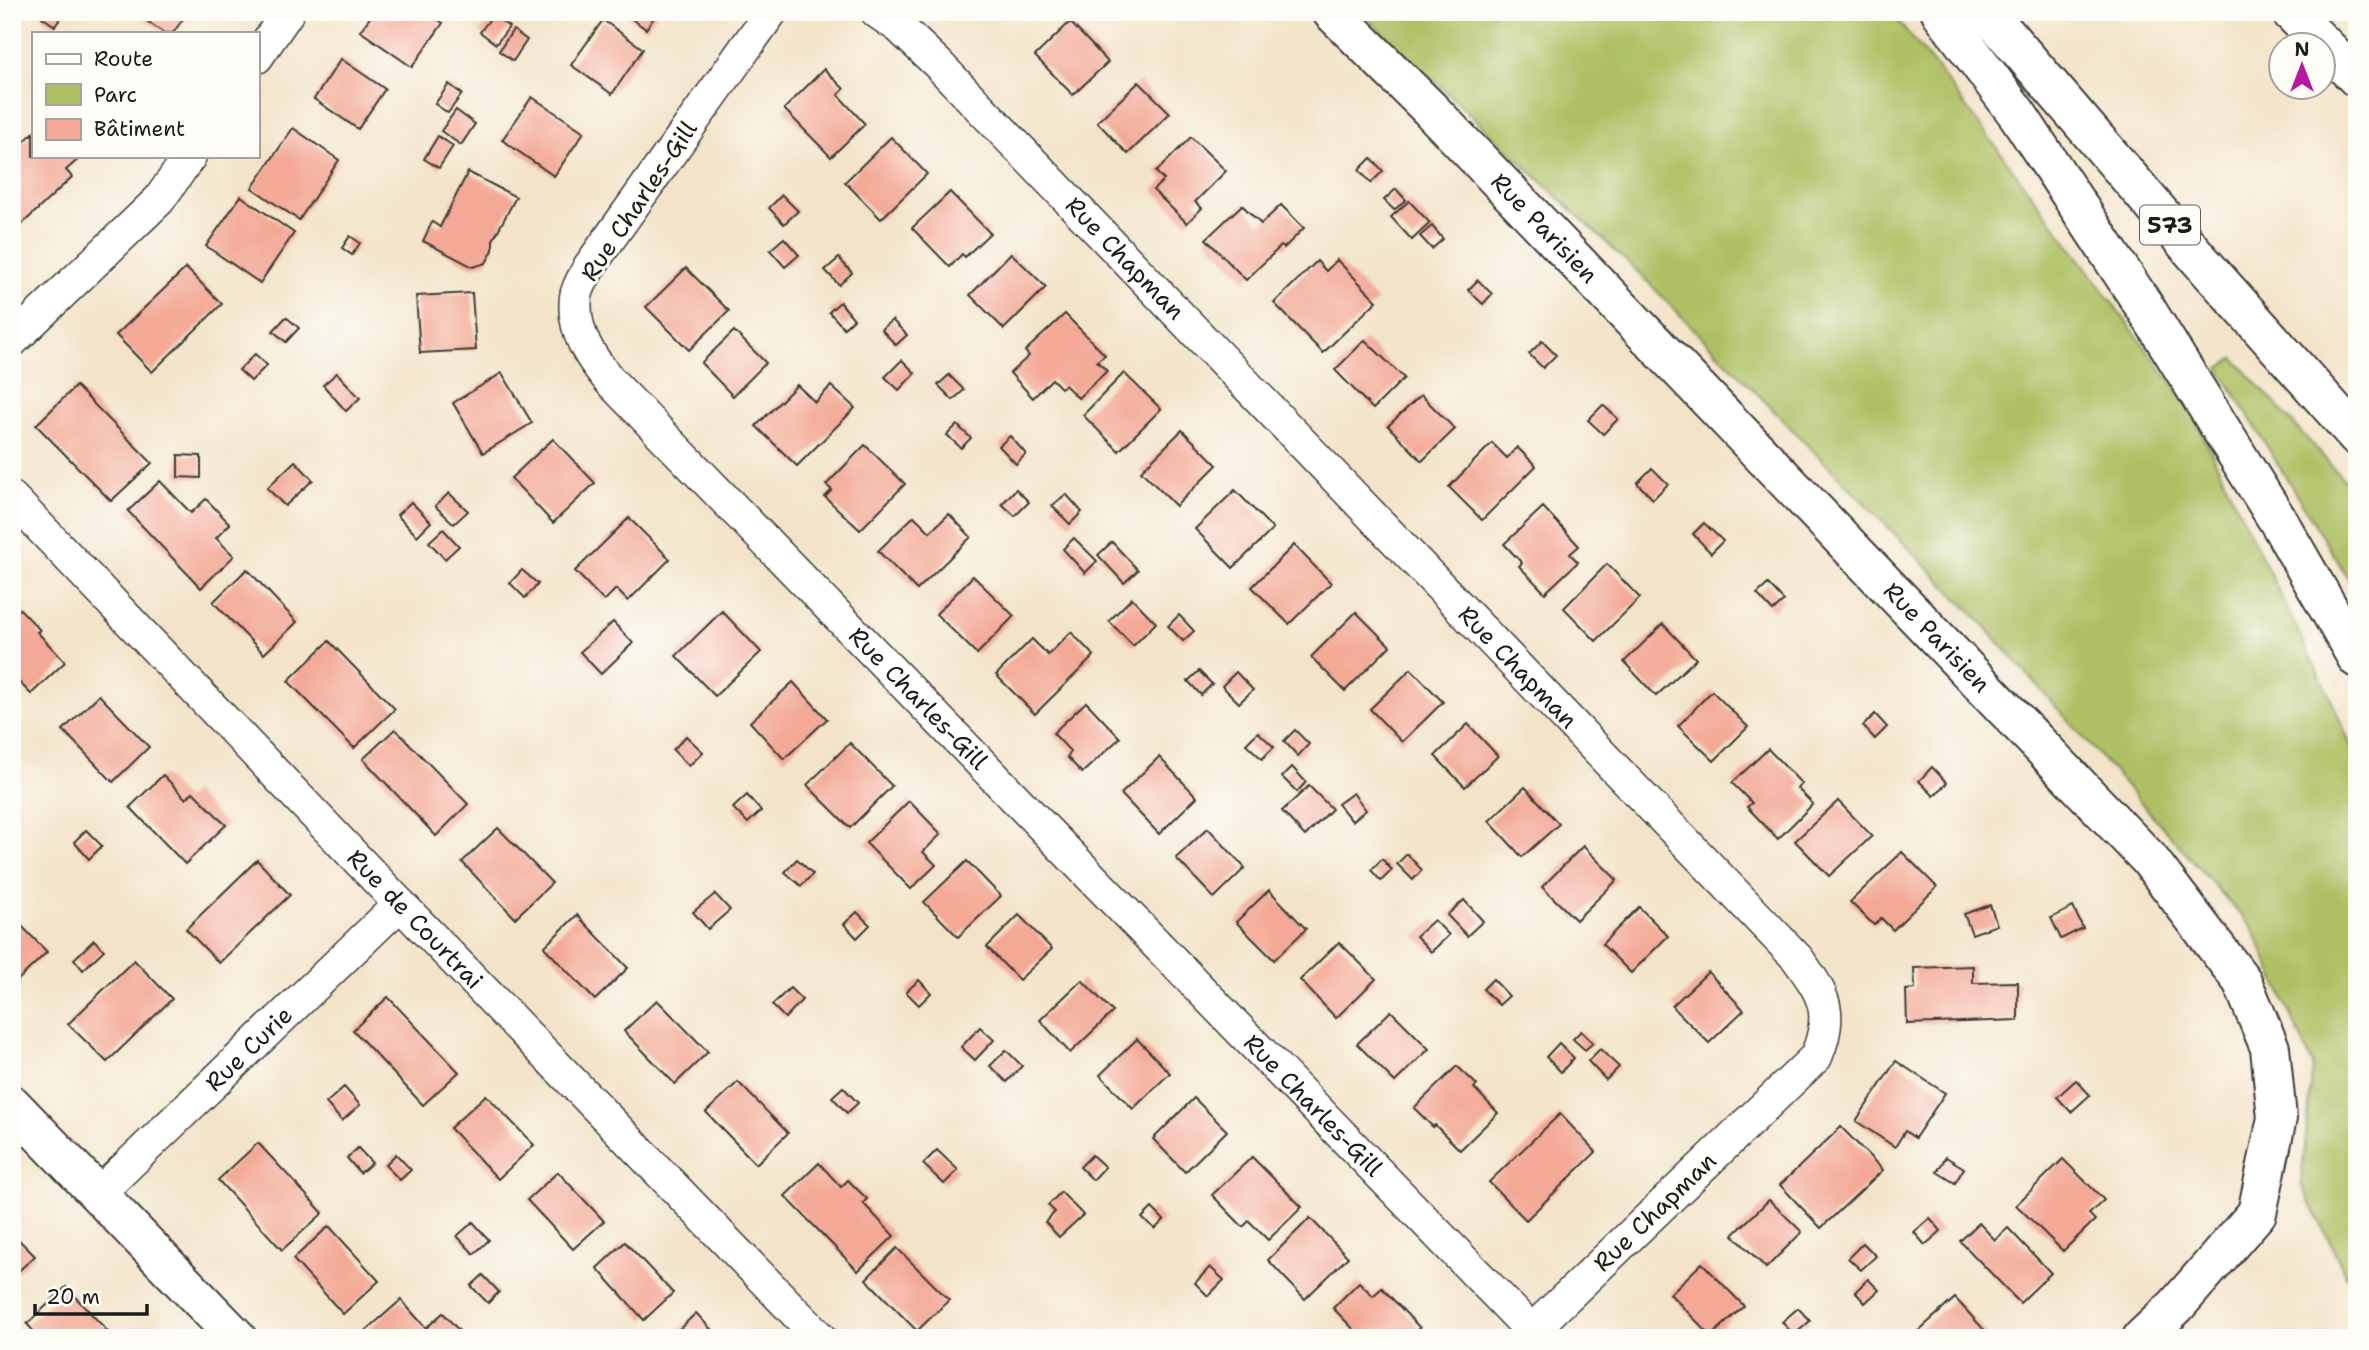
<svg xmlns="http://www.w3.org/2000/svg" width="2369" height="1350" font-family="'Shantell Sans',sans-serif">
<rect width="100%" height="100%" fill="#fdfcf7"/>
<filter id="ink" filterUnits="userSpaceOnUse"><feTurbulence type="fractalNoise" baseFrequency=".0143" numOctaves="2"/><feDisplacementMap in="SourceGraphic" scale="14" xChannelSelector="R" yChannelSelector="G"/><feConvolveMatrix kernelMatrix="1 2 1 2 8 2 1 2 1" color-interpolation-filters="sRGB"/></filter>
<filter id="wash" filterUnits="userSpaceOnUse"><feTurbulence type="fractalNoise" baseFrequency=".00686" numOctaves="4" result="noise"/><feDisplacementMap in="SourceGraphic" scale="28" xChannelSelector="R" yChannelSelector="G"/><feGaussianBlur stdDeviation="1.57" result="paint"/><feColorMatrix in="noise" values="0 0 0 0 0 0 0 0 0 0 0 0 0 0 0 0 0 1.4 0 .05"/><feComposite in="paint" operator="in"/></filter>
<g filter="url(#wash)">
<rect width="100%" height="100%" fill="#f3e4c9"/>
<g fill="#aec064" stroke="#656e40" stroke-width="2">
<path d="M1361 12H1891L1937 68 2187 403 2330 697 2357 760V1297L2301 1184 2313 1065 2253 929 1979 620 1642 276Z"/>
<path d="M2234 358 2357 494V593L2219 368Z"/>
</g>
<g id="blocks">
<g fill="#f3a995">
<path d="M46 12H65L55 26 42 17Z"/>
<path d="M134 12H188L173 33H164Z"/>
<path d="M374 12H427L443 23 412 67 360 31Z"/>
<path d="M622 12H658L646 29Z"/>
<path d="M493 15 509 27 496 44 480 32Z"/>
<path d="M603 20 643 49 612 94 571 65Z"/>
<path d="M1070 22 1108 62 1073 95 1035 56Z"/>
<path d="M513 30 527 40 513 61 499 51Z"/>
<path d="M341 59 385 89 358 129 314 99Z"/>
<path d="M824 69 844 89 838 95 865 124 831 157 784 109Z"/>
<path d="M1139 82 1170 113 1128 154 1097 122Z"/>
<path d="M449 84 462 94 448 113 435 104Z"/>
<path d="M532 97 584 132 554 176 502 140Z"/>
<path d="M456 110 475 124 461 145 441 131Z"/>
<path d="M293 128 339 160 299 220 252 188Z"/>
<path d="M33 133V156H82L66 170 72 177 18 228 12 222V153Z"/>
<path d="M438 136 453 146 439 168 424 159Z"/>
<path d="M891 137 927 174 881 219 845 182Z"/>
<path d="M1191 137 1226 171 1195 202 1202 208 1187 223 1153 190 1164 180 1156 172Z"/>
<path d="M1371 158 1383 171 1371 183 1359 170Z"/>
<path d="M468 172 516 197 493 240V250L486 263 473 267 423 241 432 222 440 227Z"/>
<path d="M1396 189 1406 200 1394 210 1384 200Z"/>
<path d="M950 192 990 233 965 257 962 254 950 267 912 228Z"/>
<path d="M782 195 798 211 784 224 769 208Z"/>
<path d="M241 196 294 233 260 283 206 246Z"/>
<path d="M1409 201 1430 223 1412 240 1391 217Z"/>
<path d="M1242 205 1261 224 1281 205 1304 228 1284 248 1281 246 1246 280 1206 239Z"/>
<path d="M1432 226 1443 239 1432 249 1420 236Z"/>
<path d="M350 236 360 243 352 255 342 248Z"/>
<path d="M784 238 799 255 785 267 770 250Z"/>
<path d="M1011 253 1046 287 1004 329 970 295Z"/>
<path d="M839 258 852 273 839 285 825 270Z"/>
<path d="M1337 260 1377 301 1323 353 1274 303 1317 261 1326 271Z"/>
<path d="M186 268 222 304 152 372 116 335Z"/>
<path d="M686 268 729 311 689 350 646 307Z"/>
<path d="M1478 280 1492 294 1483 304 1468 290Z"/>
<path d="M472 293 476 350 420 353 416 296Z"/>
<path d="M840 302 854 319 844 328 829 312Z"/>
<path d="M1065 314 1105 355 1097 361 1107 371 1078 398 1065 385 1061 388 1052 379 1033 398 1010 373 1029 356 1025 351Z"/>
<path d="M286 317 299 328 286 342 273 331Z"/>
<path d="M892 320 907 335 896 345 881 329Z"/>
<path d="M734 331 766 363 733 396 701 363Z"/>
<path d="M1365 340 1404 378 1373 409 1335 370Z"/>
<path d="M1542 341 1556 355 1543 368 1529 354Z"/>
<path d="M255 354 267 365 251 381 239 370Z"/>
<path d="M902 360 915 373 899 390 885 377Z"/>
<path d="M337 373 360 398 346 411 323 385Z"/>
<path d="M502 373 532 423 483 453 453 403Z"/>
<path d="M1124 373 1161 409 1119 451 1083 415Z"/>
<path d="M949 375 964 390 953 400 938 385Z"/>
<path d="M797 385 815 402 831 386 855 408 797 466 756 426Z"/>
<path d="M76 386 152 463 111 501 36 425Z"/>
<path d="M1421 395 1455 429 1422 461 1388 426Z"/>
<path d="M1603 405 1618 419 1603 434 1588 420Z"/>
<path d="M957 425 971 438 961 448 947 435Z"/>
<path d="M1182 430 1217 465 1176 506 1141 471Z"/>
<path d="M1010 436 1026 454 1016 464 999 446Z"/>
<path d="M553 439 595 483 553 523 511 478Z"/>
<path d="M1492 443 1507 458 1517 447 1536 466 1482 520 1449 487Z"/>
<path d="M865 445 905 484 860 530 825 497 832 490 826 485Z"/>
<path d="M178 455 201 456V478L178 477Z"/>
<path d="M295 461 313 480 285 506 267 488Z"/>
<path d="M1652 468 1668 484 1653 499 1637 483Z"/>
<path d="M160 481 191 513 206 499 230 524 216 538 234 556 201 588 128 511Z"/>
<path d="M1016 489 1029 502 1015 516 1002 504Z"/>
<path d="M1235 490 1273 529 1233 568 1195 529Z"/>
<path d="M449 493 468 511 454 524 435 506Z"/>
<path d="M1066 494 1082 512 1070 524 1052 506Z"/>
<path d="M411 502 431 522 417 536 397 515Z"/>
<path d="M1543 507 1579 546 1570 554 1578 562 1545 593 1519 566 1522 563 1504 544Z"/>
<path d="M949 514 971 537 917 590 878 551 914 516 930 532Z"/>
<path d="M629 518 670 559 628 601 616 589 604 601 575 571Z"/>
<path d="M1704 523 1723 541 1711 553 1693 534Z"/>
<path d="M443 529 459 546 445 559 429 542Z"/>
<path d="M1074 538 1097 561 1085 573 1063 549Z"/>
<path d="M1112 542 1138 570 1124 583 1098 555Z"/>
<path d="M1294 545 1331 583 1289 624 1252 587Z"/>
<path d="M1607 564 1640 598 1596 641 1564 608Z"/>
<path d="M247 569 297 622 264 654 213 602Z"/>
<path d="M522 570 538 584 525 598 510 583Z"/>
<path d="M973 576 1014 616 977 654 936 614Z"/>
<path d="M1768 584 1784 601 1773 611 1757 594Z"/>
<path d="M1132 598 1156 623 1133 646 1109 621Z"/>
<path d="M14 609 17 611 20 609 40 630 37 632 65 662 31 694 12 675V611Z"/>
<path d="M722 611 761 652 715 696 676 656Z"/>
<path d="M1356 612 1390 646 1345 691 1311 657Z"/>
<path d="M1179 615 1194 631 1183 641 1168 626Z"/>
<path d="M613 622 633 643 601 674 580 652Z"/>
<path d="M1663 624 1696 659 1656 696 1624 662Z"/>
<path d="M1071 632 1094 656 1035 714 996 675 1032 639 1048 655Z"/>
<path d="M329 641 395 709 354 748 288 681Z"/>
<path d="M1411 669 1443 702 1402 742 1370 709Z"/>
<path d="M1199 671 1212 684 1201 695 1188 681Z"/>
<path d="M1236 672 1253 690 1239 703 1222 686Z"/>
<path d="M793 682 827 719 784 759 750 722Z"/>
<path d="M1712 691 1748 727 1714 761 1678 726Z"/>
<path d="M99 695 149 747 113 782 63 730Z"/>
<path d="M1086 702 1120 738 1082 773 1067 757 1071 752 1053 733Z"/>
<path d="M1875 714 1887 727 1875 739 1863 726Z"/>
<path d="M1468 724 1498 756 1465 787 1435 756Z"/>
<path d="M395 729 468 804 436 836 363 759Z"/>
<path d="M1295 730 1309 744 1298 756 1284 741Z"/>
<path d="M1258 732 1274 747 1262 759 1246 744Z"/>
<path d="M686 736 703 752 689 766 673 750Z"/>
<path d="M850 743 892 786 850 828 807 785Z"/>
<path d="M1768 749 1802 784 1797 788 1813 804 1778 839 1747 807 1752 803 1732 783Z"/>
<path d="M1159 757 1197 797 1159 834 1121 794Z"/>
<path d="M1292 767 1306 782 1297 792 1282 777Z"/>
<path d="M1932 767 1947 783 1934 796 1919 781Z"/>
<path d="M163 775 186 799 193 792 226 825 185 864 130 807Z"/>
<path d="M1309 786 1332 809 1305 836 1282 811Z"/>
<path d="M1525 787 1559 824 1522 857 1489 821Z"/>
<path d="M1353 793 1366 810 1352 821 1338 804Z"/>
<path d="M747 795 761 811 748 823 733 808Z"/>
<path d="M909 801 941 834 923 852 936 865 911 889 866 843Z"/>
<path d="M1838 801 1872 836 1829 876 1795 841Z"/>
<path d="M498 828 552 883 515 918 462 862Z"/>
<path d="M1208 828 1245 868 1214 898 1176 858Z"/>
<path d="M86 830 102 846 89 859 74 842Z"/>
<path d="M1583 846 1617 880 1576 920 1542 887Z"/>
<path d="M1902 852 1937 887 1893 930 1881 918 1874 925 1850 902Z"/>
<path d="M1407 854 1422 870 1413 880 1397 864Z"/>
<path d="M797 859 813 874 801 886 785 872Z"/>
<path d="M1382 859 1392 870 1381 881 1371 870Z"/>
<path d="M257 860 290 895 219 963 186 929Z"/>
<path d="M967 861 1001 896 958 937 924 902Z"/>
<path d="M1269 890 1306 929 1274 960 1236 922Z"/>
<path d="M715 894 730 910 708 929 693 912Z"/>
<path d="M1464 900 1483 921 1467 936 1447 915Z"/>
<path d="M1990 905 1997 925 1972 934 1964 914Z"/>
<path d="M1639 907 1668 936 1631 973 1602 944Z"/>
<path d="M2073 907 2083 928 2061 939 2051 918Z"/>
<path d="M857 912 870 925 857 938 844 924Z"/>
<path d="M577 915 628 968 595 1000 544 947Z"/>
<path d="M1019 915 1052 949 1019 980 987 947Z"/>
<path d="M12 916 47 952 17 981 12 977Z"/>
<path d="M1434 920 1449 935 1431 952 1416 936Z"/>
<path d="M94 940 104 950 83 970 74 959Z"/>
<path d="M1339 942 1376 979 1336 1018 1300 980Z"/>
<path d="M134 960 172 999 107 1062 68 1024Z"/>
<path d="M1973 966V983L2018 982V1020L1907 1024 1906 990 1915 989 1914 968Z"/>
<path d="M1708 972 1744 1010 1709 1043 1672 1006Z"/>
<path d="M1493 979 1509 996 1499 1005 1483 989Z"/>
<path d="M919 980 931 993 919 1005 906 992Z"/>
<path d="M1082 980 1113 1012 1070 1053 1040 1020Z"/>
<path d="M790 988 802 1000 785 1018 772 1005Z"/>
<path d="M388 997 459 1072 423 1105 353 1030Z"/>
<path d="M657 1000 708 1052 675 1084 624 1031Z"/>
<path d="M1391 1011 1429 1049 1395 1082 1357 1044Z"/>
<path d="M980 1027 994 1040 975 1060 961 1047Z"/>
<path d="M1581 1031 1593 1043 1585 1050 1573 1039Z"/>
<path d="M1137 1039 1170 1073 1133 1109 1100 1075Z"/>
<path d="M1559 1043 1574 1058 1561 1072 1546 1057Z"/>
<path d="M1600 1049 1619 1067 1606 1080 1588 1061Z"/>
<path d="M1006 1050 1022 1066 1007 1082 990 1066Z"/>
<path d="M1896 1061 1945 1093 1915 1138 1905 1131 1895 1147 1856 1121Z"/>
<path d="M1457 1066 1477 1085 1474 1088 1498 1113 1460 1150 1435 1125 1433 1127 1414 1108Z"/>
<path d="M2076 1080 2090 1095 2071 1112 2057 1097Z"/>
<path d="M738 1082 788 1133 756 1164 706 1112Z"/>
<path d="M344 1087 360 1105 342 1121 326 1103Z"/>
<path d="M843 1087 858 1103 847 1113 832 1097Z"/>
<path d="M486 1095 534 1145 498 1179 450 1128Z"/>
<path d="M1194 1098 1227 1131 1185 1172 1153 1139Z"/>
<path d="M1560 1114 1596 1152 1526 1220 1489 1182Z"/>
<path d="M1841 1127 1883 1170 1821 1228 1780 1185Z"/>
<path d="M258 1143 323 1213 282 1250 218 1180Z"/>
<path d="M358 1148 372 1163 360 1173 347 1158Z"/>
<path d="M937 1150 958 1170 944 1184 923 1164Z"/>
<path d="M396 1154 411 1170 400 1180 385 1165Z"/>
<path d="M1092 1155 1105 1167 1093 1180 1080 1167Z"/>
<path d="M1252 1157 1302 1207 1268 1240 1249 1221 1243 1227 1212 1195Z"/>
<path d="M1946 1157 1964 1168 1955 1183 1937 1172Z"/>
<path d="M2063 1159 2104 1200 2089 1214 2095 1220 2063 1251 2016 1205Z"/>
<path d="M819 1163 841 1187 848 1180 867 1199 863 1203 894 1236 858 1271 785 1196Z"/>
<path d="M558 1172 604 1221 573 1249 527 1200Z"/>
<path d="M1061 1192 1083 1215 1059 1237 1045 1222 1055 1212 1048 1205Z"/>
<path d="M1769 1200 1802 1232 1766 1268 1733 1235Z"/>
<path d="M1152 1208 1164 1220 1155 1229 1142 1218Z"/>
<path d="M1310 1218 1348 1257 1305 1299 1268 1260Z"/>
<path d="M1930 1218 1941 1231 1925 1245 1914 1232Z"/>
<path d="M473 1222 489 1240 474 1254 457 1236Z"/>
<path d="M1979 1223 1995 1240 2008 1228 2051 1273 2020 1303 1960 1241Z"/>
<path d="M329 1226 379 1281 343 1314 293 1259Z"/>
<path d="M12 1233 35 1256 12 1277Z"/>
<path d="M625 1242 673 1293 644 1320 597 1268Z"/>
<path d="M1863 1243 1876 1256 1861 1270 1848 1258Z"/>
<path d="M897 1248 949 1300 917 1331 866 1279Z"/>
<path d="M1702 1263 1744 1306 1711 1336 1670 1294Z"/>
<path d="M1210 1267 1224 1280 1208 1296 1195 1283Z"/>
<path d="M483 1275 499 1292 488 1303 471 1286Z"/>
<path d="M1868 1279 1879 1290 1865 1303 1855 1292Z"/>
<path d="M1359 1282 1373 1296 1382 1288 1420 1328 1409 1338H1362L1333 1308Z"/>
<path d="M66 1287 114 1338H40L27 1324Z"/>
<path d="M1955 1298 1987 1333 1982 1338H1916L1914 1335Z"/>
<path d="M401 1300 426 1328 443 1313 462 1334 458 1338H364L361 1335Z"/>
<path d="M1798 1308 1810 1321 1794 1335 1782 1322Z"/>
<path d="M696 1313 719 1338H670Z"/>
</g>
</g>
</g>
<g filter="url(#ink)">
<use href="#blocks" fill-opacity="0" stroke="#3c3a36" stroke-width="2"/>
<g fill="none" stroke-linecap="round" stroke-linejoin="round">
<defs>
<g id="street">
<path id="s1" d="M771 12 589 267C585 276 577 287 576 297 572 331 590 357 610 381L1531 1330"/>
<path id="s2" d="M877 12 899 27 938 64 1797 958C1824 995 1835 1012 1816 1057L1524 1338"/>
<path d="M257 57 288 12"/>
<path d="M12 341 159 200 190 156"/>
<path id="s3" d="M12 498 400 904 820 1338"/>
<path id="s4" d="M99 1193 400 904"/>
</g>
<g id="secondary">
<path id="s5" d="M1332 12 1429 108 2149 859 2242 981 2270 1048 2277 1118 2257 1213 2176 1306 2142 1338"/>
<path d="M12 1105 237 1338"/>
</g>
<g id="highway">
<path d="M1941 12 2018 115 2148 312 2280 524 2357 658"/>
<path d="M1987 12 2200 260 2357 436"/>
<path d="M2291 12 2357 78"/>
</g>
</defs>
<use href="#street" stroke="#3c3a36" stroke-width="35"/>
<use href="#secondary" stroke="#3c3a36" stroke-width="42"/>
<use href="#highway" stroke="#3c3a36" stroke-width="42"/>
<use href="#street" stroke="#fff" stroke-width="32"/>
<use href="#secondary" stroke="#fff" stroke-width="38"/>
<use href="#highway" stroke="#fff" stroke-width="38"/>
</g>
</g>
<g text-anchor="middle" stroke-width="6" stroke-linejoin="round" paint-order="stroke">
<rect fill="#fdfcf7" stroke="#605f5e" stroke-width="2" x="2140" y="205.5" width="60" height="39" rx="5"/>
<g font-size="23" font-weight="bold" fill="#1c1c1c">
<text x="2170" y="233">573</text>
</g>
<g font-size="24" fill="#1c1c1c" stroke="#fdfcf7">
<text transform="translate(639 201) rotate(-56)" y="8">Rue Charles-Gill</text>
<text dy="8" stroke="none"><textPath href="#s5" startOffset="303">Rue Parisien</textPath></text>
<text dy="8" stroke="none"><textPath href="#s2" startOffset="350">Rue Chapman</textPath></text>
<text dy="8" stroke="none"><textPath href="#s5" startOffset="870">Rue Parisien</textPath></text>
<text dy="8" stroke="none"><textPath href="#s2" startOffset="917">Rue Chapman</textPath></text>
<text dy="8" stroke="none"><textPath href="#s1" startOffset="882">Rue Charles-Gill</textPath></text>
<text dy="8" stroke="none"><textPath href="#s3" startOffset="583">Rue de Courtrai</textPath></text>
<text dy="8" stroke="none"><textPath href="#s4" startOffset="208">Rue Curie</textPath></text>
<text dy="8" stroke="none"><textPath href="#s1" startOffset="1449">Rue Charles-Gill</textPath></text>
<text transform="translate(1655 1212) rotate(-44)" y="8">Rue Chapman</text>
</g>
</g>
<rect width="2369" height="1350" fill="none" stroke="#fdfcf7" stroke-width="42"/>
<rect x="32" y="32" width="228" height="126" fill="#fdfcf7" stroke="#a3a29f" stroke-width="2"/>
<rect x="46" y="54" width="35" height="10" fill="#ffffff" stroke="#a3a29f" stroke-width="2"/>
<text x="94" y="66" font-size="21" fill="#1c1c1c">Route</text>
<rect x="46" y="84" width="35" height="21" fill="#aec064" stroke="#a3a29f" stroke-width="2"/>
<text x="94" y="102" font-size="21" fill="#1c1c1c">Parc</text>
<rect x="46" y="119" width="35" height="21" fill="#f3a995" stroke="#a3a29f" stroke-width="2"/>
<text x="94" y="136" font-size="21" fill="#1c1c1c">Bâtiment</text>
<g transform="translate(2302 66)"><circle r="33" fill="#fdfcf7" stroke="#a3a29f" stroke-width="2"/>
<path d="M0-5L12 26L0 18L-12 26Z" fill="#b5179e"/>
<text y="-10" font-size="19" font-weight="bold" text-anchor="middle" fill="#1c1c1c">N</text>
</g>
<path d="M35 1304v10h112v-10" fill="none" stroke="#1c1c1c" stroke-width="3.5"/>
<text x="46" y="1304" font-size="21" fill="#1c1c1c" stroke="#fdfcf7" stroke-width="5" paint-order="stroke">20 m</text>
</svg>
